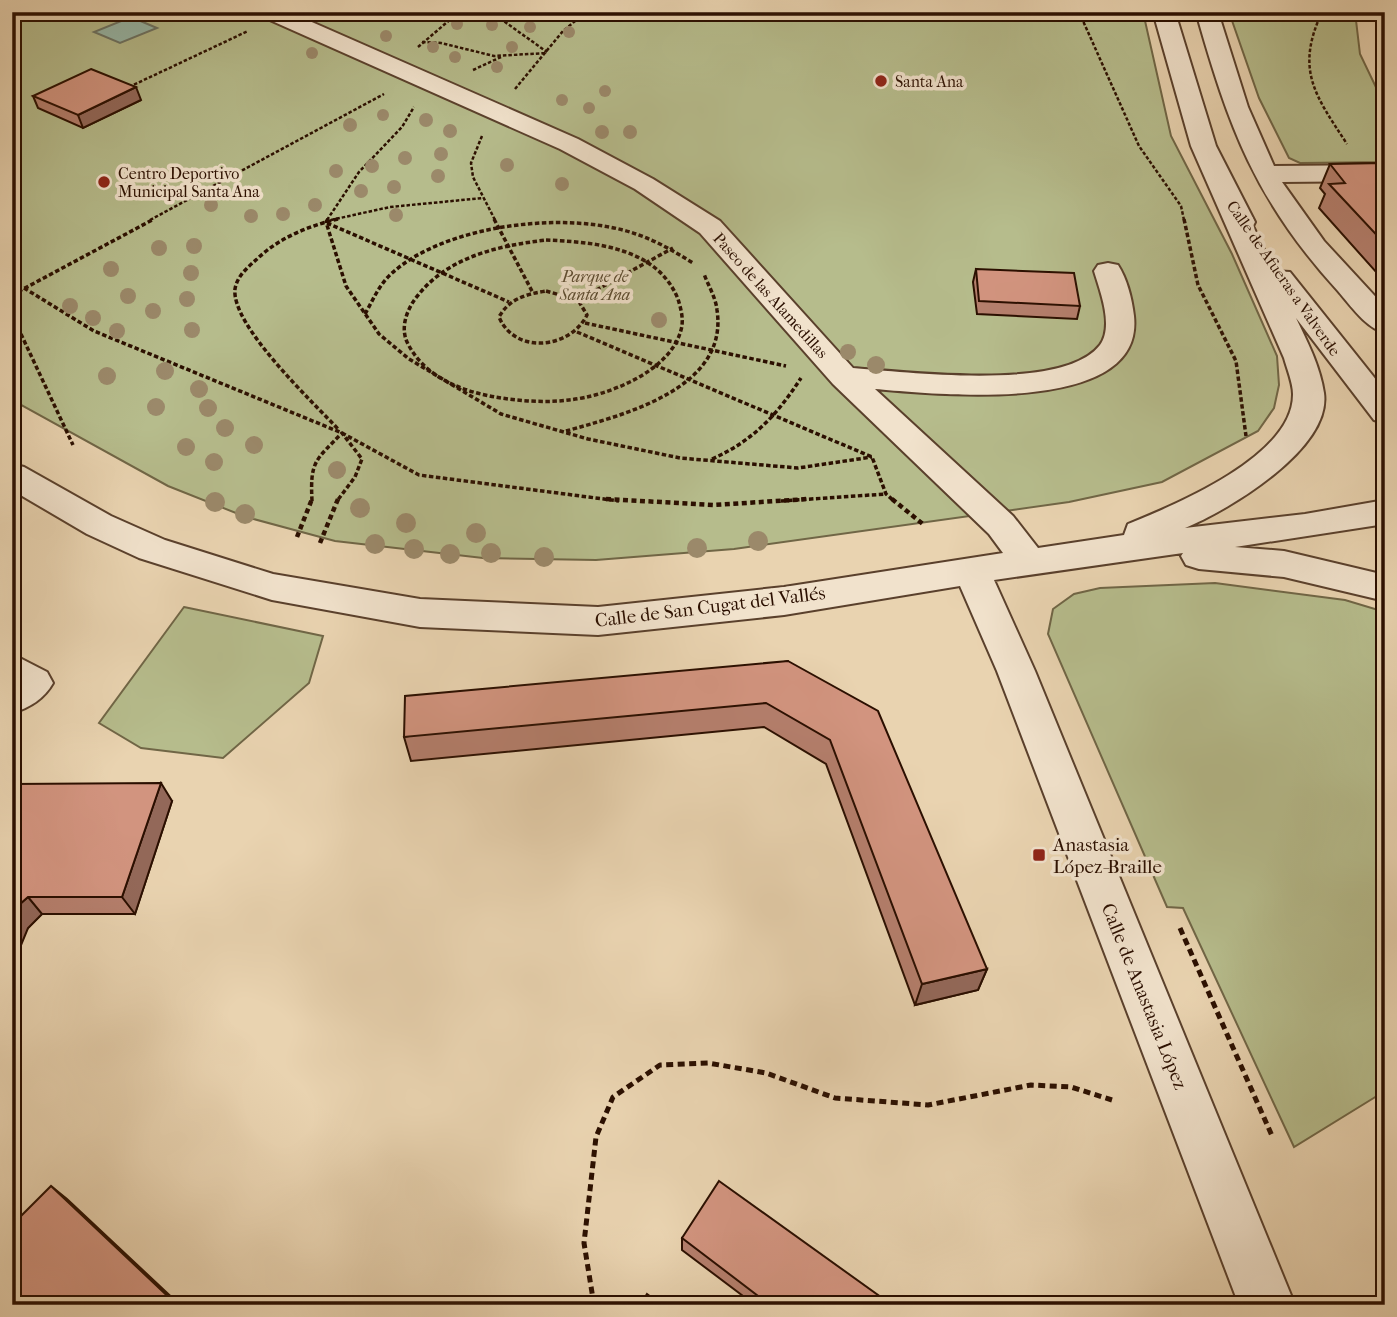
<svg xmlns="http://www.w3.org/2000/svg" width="1397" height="1317" font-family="'IM FELL French Canon',serif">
<rect width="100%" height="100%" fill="#e9d3b0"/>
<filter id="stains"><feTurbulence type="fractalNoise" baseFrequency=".00286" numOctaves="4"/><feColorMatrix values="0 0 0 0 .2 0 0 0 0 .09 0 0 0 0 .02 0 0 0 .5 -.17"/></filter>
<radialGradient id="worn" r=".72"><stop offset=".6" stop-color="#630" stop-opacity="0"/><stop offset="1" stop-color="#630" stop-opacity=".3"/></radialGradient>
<g fill="#b6bc8c" stroke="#706646" stroke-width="2">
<path d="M12 12H1143L1171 136 1232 254 1277 356 1279 385 1274 408 1258 431 1162 482 1069 502 734 549 596 560 483 558 335 541 246 517 168 486 12 400Z"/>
<path d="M1229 12H1355L1360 54 1385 106V162L1300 163 1289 158 1259 98Z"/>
<path d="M1215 583 1345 600 1385 612V1091L1294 1147 1183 908 1167 907 1048 634 1053 609 1074 594 1100 588Z"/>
<path d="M184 607 323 636 309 683 223 758 141 748 99 723Z"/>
</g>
<path fill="#97b8a9" stroke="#6c7465" stroke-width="2" d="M131 17 157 28 120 43 94 32Z"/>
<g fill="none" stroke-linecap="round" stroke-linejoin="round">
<defs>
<g id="minor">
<path d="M261 12H289L578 139 653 179 720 221 853 368C908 372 1064 392 1100 345 1114 326 1100 291 1094 271L1098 265 1108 263 1118 265C1127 279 1132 299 1134 316 1145 417 934 394 875 389L1013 516 1038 548 1124 535 1128 524C1175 505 1294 456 1293 394 1293 383 1287 369 1284 358L1191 146 1153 12H1175L1216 146 1255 222 1253 226 1274 271 1290 272 1385 391V423L1374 420 1296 318C1307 341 1320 366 1324 393 1332 448 1229 510 1185 528L1305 514 1385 500V524L1235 547 1284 551 1385 575V601L1284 577 1199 569 1186 565 1181 556 1183 553 994 580 1035 671 1295 1305H1239L997 671 960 586 784 615 598 635 420 627 272 600 139 558 87 534 12 490V464L24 467 111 516 165 540 273 574 420 599 598 607 784 587 1003 553 989 534 833 384 700 233 635 189 560 149 263 17Z"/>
<path d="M1196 12H1218L1248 107 1274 166 1385 165V181L1282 182 1324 241 1385 307V333C1366 328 1351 306 1338 291 1255 200 1229 128 1196 12Z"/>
<path d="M12 654 47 672 53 683C44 699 29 708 12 713Z"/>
</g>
</defs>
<use href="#minor" stroke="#5a402c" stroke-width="4"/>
<g stroke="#2b0f00" stroke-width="2.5" stroke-dasharray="3.5 2" stroke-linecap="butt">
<path d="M491 12 547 52"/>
<path d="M1079 12 1139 146 1181 206 1184 220"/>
<path d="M1322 12C1295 70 1315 95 1347 144"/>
<path d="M422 42 441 43 494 56 547 53"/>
<path d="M418 47 459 12"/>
<path d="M473 70 501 57"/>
<path d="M129 87 248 31"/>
<path d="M515 89 563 31 586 12"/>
<path d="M482 136 471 163 473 177 495 220"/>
<path d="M150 220 384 94"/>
<path d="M327 220 359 172 402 127 414 107"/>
<path d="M331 220 390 207 483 198"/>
</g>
<g stroke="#2b0f00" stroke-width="3.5" stroke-dasharray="4.5 2.5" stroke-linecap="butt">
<path d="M328 219 326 222 346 286 379 334 409 359 501 414 588 439 680 458 798 468 872 457"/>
<path d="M338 219C308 226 279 238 257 259 248 267 237 276 235 289 231 326 314 403 339 430"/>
<path d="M494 219 533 293"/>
<path d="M1184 219 1198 285 1236 361 1246 436"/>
<path d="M327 223 509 302"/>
<path d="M546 240C594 242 657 247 678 299 681 309 684 320 681 330 670 372 607 396 569 400 545 403 519 401 495 397 461 391 425 377 408 344 400 329 406 312 415 299 446 257 497 246 546 240Z"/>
<path d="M24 288 94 331 342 433 419 475 619 501"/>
<path d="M546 291 578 300 587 315C570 349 515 355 499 317 509 299 526 294 546 291Z"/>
<path d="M12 295 154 219"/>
<path d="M578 300 673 248"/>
<path d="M365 314C373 300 379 285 391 274 445 224 568 210 636 234 657 241 675 252 693 263"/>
<path d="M12 315 73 445"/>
<path d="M585 323 786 366"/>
<path d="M577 332 872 457 886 494 894 501"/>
<path d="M566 431C623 415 729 389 717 310 716 298 708 285 704 274"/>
<path d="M712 459C753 441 777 415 801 378"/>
<path d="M312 501C310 461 315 461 342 433L362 459 355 477 337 501"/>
<path d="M781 501 886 494"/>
</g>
<g stroke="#2b0f00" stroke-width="4.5" stroke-dasharray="5 3.5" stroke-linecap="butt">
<path d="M606 499 714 505 808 499"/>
<path d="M892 499 924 525"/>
<path d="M297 537 312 499"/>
<path d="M320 543 338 499"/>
</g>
<g stroke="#2b0f00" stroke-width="5" stroke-dasharray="7 4.5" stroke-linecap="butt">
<path d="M1180 928 1273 1138"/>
<path d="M594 1305 584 1243 596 1137 613 1097 660 1065 708 1063 766 1073 835 1098 928 1105 1031 1085 1071 1087 1112 1100"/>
</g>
<use href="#minor" fill="#f1e2cc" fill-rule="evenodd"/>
</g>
<g fill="#9b896a">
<circle cx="457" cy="24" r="6"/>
<circle cx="492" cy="25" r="6"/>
<circle cx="530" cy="27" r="6"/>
<circle cx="569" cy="32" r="6"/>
<circle cx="386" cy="36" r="6"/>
<circle cx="433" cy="47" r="6"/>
<circle cx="512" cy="47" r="6"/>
<circle cx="312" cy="53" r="6"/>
<circle cx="455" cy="57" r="6"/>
<circle cx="497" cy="67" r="6"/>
<circle cx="605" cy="91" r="6"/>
<circle cx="562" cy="100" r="6"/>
<circle cx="589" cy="108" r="6"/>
<circle cx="383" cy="115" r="6"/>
<circle cx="426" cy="120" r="7"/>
<circle cx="350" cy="125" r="7"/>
<circle cx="450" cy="131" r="7"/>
<circle cx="602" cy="132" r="7"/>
<circle cx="630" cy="132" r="7"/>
<circle cx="441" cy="154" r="7"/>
<circle cx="405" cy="158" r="7"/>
<circle cx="507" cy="165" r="7"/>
<circle cx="372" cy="166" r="7"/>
<circle cx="336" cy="171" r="7"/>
<circle cx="438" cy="176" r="7"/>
<circle cx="562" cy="184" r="7"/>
<circle cx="394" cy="187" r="7"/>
<circle cx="361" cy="191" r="7"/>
<circle cx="211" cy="205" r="7"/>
<circle cx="315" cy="205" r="7"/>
<circle cx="283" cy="214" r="7"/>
<circle cx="396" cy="215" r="7"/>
<circle cx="251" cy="216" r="7"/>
<circle cx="194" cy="246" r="8"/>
<circle cx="159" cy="248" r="8"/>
<circle cx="111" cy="269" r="8"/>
<circle cx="191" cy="273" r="8"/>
<circle cx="128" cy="296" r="8"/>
<circle cx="187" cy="299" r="8"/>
<circle cx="70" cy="306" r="8"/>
<circle cx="153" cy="311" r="8"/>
<circle cx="93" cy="318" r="8"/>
<circle cx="659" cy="320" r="8"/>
<circle cx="192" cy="330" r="8"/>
<circle cx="117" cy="331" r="8"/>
<circle cx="848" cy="352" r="8"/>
<circle cx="876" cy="365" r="9"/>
<circle cx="165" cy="371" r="9"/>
<circle cx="107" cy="376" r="9"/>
<circle cx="199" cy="389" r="9"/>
<circle cx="156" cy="407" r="9"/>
<circle cx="208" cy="408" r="9"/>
<circle cx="225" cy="428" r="9"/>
<circle cx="254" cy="445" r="9"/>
<circle cx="186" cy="447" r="9"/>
<circle cx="214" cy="462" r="9"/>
<circle cx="337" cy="470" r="9"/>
<circle cx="215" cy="502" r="10"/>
<circle cx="360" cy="508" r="10"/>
<circle cx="245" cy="514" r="10"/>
<circle cx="406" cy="523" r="10"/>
<circle cx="476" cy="533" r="10"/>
<circle cx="758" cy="541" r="10"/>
<circle cx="375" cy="544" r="10"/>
<circle cx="697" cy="548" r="10"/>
<circle cx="414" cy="549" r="10"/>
<circle cx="491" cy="553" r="10"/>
<circle cx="450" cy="554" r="10"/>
<circle cx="544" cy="557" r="10"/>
</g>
<g fill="#b57f6d" stroke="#2b0f00" stroke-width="2">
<path d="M1372 12H1385V22L1369 19Z"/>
<path d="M33 96 141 100 83 128 38 108Z"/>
<path d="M1385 163V282L1319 208 1325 194 1320 188 1330 164Z"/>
<path d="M976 269 1080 306 1077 319 977 314 973 282Z"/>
<path d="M788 661 987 969 978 990 915 1005 826 764 764 727 411 761 404 737Z"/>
<path d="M12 784 172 801 135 914H42L28 928Z"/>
<path d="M682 1238 892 1305H755L682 1250Z"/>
</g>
<g fill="#936859" stroke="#2b0f00" stroke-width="2">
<path d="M136 87 141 100 83 128 78 115Z"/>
<path d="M161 783 172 801 135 914 122 897Z"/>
<path d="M28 897 42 914 28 928 12 967V911Z"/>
<path d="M987 969 978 990 915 1005 922 984Z"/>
<path d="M51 1186 67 1199 180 1305H177Z"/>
</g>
<g fill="#d2947f" stroke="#2b0f00" stroke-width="2">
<path d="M91 69 136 87 78 115 33 96Z"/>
<path d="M1385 163V244L1329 184 1345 183 1330 164Z"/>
<path d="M976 269 1074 273 1080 306 979 301Z"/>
<path d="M788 661 878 711 987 969 922 984 830 740 766 703 404 737 405 696Z"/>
<path d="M161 783 122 897H28L12 911V784Z"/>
<path d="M719 1181 892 1305H770L682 1238Z"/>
<path d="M51 1186 177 1305H12V1225Z"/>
<path d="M647 1294 662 1305H640Z"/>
</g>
<g fill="#8f2418" stroke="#f1e2cc" stroke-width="2.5">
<circle cx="881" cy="81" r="7"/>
<circle cx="104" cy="182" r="7"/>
<rect x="1032" y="848" width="14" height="14" rx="3.5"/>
</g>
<g text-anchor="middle" stroke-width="7" stroke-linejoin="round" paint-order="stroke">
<g font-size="16" fill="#2b0f00" stroke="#f1e2cc" text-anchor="start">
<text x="895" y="87">Santa Ana</text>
<text x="118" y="179">Centro Deportivo<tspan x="118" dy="18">Municipal Santa Ana</tspan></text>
</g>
<g font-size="16" font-style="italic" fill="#5c4c31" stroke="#f1e2cc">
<text x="595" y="282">Parque de<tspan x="595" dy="18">Santa Ana</tspan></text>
</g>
<g font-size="16" fill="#2b0f00" stroke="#f1e2cc">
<text transform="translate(1284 278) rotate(55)" y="6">Calle de Afueras a Valverde</text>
<text transform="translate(771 295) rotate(48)" y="6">Paseo de las Alamedillas</text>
</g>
<g font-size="19" fill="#2b0f00" stroke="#f1e2cc">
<text transform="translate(710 606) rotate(-7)" y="7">Calle de San Cugat del Vallés</text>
<text transform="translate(1145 996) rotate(68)" y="7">Calle de Anastasia López</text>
</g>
<g font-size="19" fill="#2b0f00" stroke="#f1e2cc" text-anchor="start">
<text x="1053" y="851">Anastasia<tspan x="1053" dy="22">López-Braille</tspan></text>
</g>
</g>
<rect width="1397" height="1317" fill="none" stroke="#e9d3b0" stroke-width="42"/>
<rect x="14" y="14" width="1369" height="1289" fill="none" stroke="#2b0f00" stroke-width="3.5"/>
<rect x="21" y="21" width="1355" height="1275" fill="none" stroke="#2b0f00" stroke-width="2"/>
<rect width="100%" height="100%" filter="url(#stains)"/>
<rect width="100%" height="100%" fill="url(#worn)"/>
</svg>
